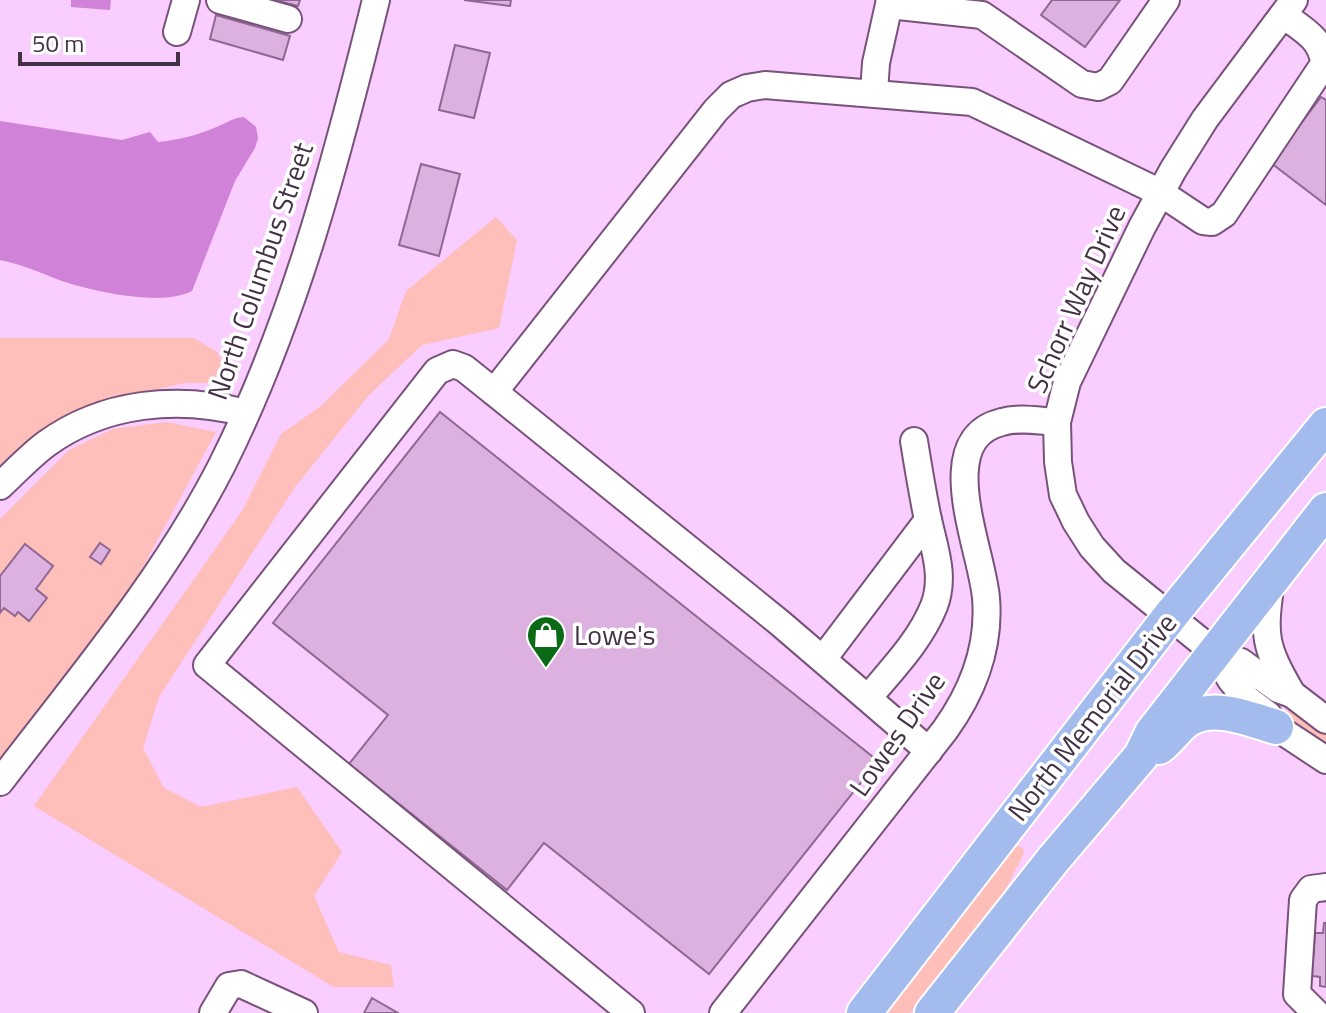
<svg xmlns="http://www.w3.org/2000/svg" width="1326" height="1013" font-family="'Titillium Web',sans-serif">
<rect width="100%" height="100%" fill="#f9cdfd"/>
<g fill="#febeb9">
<path d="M496 217 517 240 499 328 422 345 369 395 295 487 159 697 143 748 164 788 201 807 297 787 342 852 314 896 339 952 391 965 394 987H334L34 806 242 511 281 434 321 406 389 339 406 291Z"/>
<path d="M0 338H194L217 352 227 373 208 383H185L120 397 66 419 0 478Z"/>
<path d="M166 422 216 432 131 589 0 758V519L69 450 113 429Z"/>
<path d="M1290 708 1326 733V746L1283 717Z"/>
<path d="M1017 846 1022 847 1024 853 1002 896 910 1013H884Z"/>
</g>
<g fill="#d081d8">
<path d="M71 0H111L110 10 71 7Z"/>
<path d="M244 117 256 127 258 138 255 148 235 181 192 291C161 307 91 291 59 280 39 272 21 264 0 260V121L122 140 150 132 158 142C178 140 195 136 214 128 225 124 232 118 244 117Z"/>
</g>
<g fill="#dcb1e0" stroke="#8e6792" stroke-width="2">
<path d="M274 0H300L298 6Z"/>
<path d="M464 0H511L510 6Z"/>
<path d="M1052 0H1120L1085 47 1041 15Z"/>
<path d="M216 15 290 36 283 60 210 39Z"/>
<path d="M455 45 490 53 474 118 439 110Z"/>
<path d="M1321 97 1326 100V205L1271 163Z"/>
<path d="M421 164 460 174 439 256 399 245Z"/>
<path d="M440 412 878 761 709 974 544 843 507 890 349 764 388 715 273 623Z"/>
<path d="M100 543 110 550 101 564 90 557Z"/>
<path d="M25 544 53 566 36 589 47 598 29 621 18 612 15 616 4 608 0 613V576Z"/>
<path d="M1324 923H1326V987L1320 986V977L1312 976 1315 933H1323Z"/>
<path d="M372 998 398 1013H364Z"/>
</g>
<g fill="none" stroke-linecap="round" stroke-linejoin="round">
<defs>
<g id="minor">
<path d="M220 0 288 19"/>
<path d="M1294 0 1205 119 1173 170 1142 227 1067 382 1057 422 1058 462 1063 495 1076 522 1092 547 1114 571 1214 652 1231 680 1248 700 1268 715 1276 727 1326 760"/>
<path d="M889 5 982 15 1082 84 1098 87 1110 81 1166 0"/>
<path d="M177 32 186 0"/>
<path d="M874 92 876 63 890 0"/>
<path d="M494 392 464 368 453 364 437 371 207 665 631 1013"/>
<path d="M0 486C15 472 30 456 46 444 104 402 178 395 246 413"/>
<path d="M1271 581C1263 637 1264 645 1292 694"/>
<path d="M1214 652 1241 662 1278 689 1292 694 1326 720"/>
<path d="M823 659 928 520"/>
<path d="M869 697C892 669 920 641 934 606 946 575 933 545 927 515 922 490 918 466 914 441"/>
<path d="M929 751 780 623 494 392 716 110 731 95 747 88 765 85 972 102 1161 193 1203 221 1212 222 1224 214 1324 64C1323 39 1301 28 1283 15"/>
<path d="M0 782C78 680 164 579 222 465 295 319 337 158 376 0"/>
<path d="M213 1013 229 986 241 984 304 1013"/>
<path d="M723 1013 945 730C973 691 990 646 986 598 982 549 931 439 1002 422 1019 417 1039 421 1057 422"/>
<path d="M1316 1013 1297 994 1303 900 1311 889 1326 887"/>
</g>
<g id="major">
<path d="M1159 747C1169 740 1176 728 1187 720 1213 703 1249 719 1276 727"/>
<path d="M864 1013 1171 615 1326 425"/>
<path d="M932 1013 1052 861 1141 756 1152 733 1326 510"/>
</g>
</defs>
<use href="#minor" stroke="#78527b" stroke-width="30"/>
<use href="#major" stroke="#fff" stroke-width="38"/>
<use href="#minor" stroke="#fff" stroke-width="26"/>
<use href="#major" stroke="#a3bbed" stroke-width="34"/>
</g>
<defs>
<symbol id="shop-pin" viewBox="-11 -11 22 30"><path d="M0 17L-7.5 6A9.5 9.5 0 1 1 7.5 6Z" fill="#0a6a15" stroke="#fff"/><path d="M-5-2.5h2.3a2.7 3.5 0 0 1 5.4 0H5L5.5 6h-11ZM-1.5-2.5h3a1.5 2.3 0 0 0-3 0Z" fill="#fff"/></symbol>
</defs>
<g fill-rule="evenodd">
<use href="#shop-pin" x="524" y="613" width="44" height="60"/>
</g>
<g text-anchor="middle" stroke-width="7" stroke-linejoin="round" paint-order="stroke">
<g font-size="28" fill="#433144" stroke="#fff">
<text transform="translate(260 271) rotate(-71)" y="10">North Columbus Street</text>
<text transform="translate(1076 299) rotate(-66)" y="10">Schorr Way Drive</text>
<text transform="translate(1092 717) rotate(-52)" y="10">North Memorial Drive</text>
<text transform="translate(897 734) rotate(-55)" y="10">Lowes Drive</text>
</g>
<g font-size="28" fill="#433144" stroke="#fff" text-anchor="start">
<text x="574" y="645">Lowe's</text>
</g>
</g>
<path d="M20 52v12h158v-12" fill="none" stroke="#433144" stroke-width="4"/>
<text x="32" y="52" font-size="24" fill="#433144" stroke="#ffffff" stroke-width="6" paint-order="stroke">50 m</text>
</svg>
